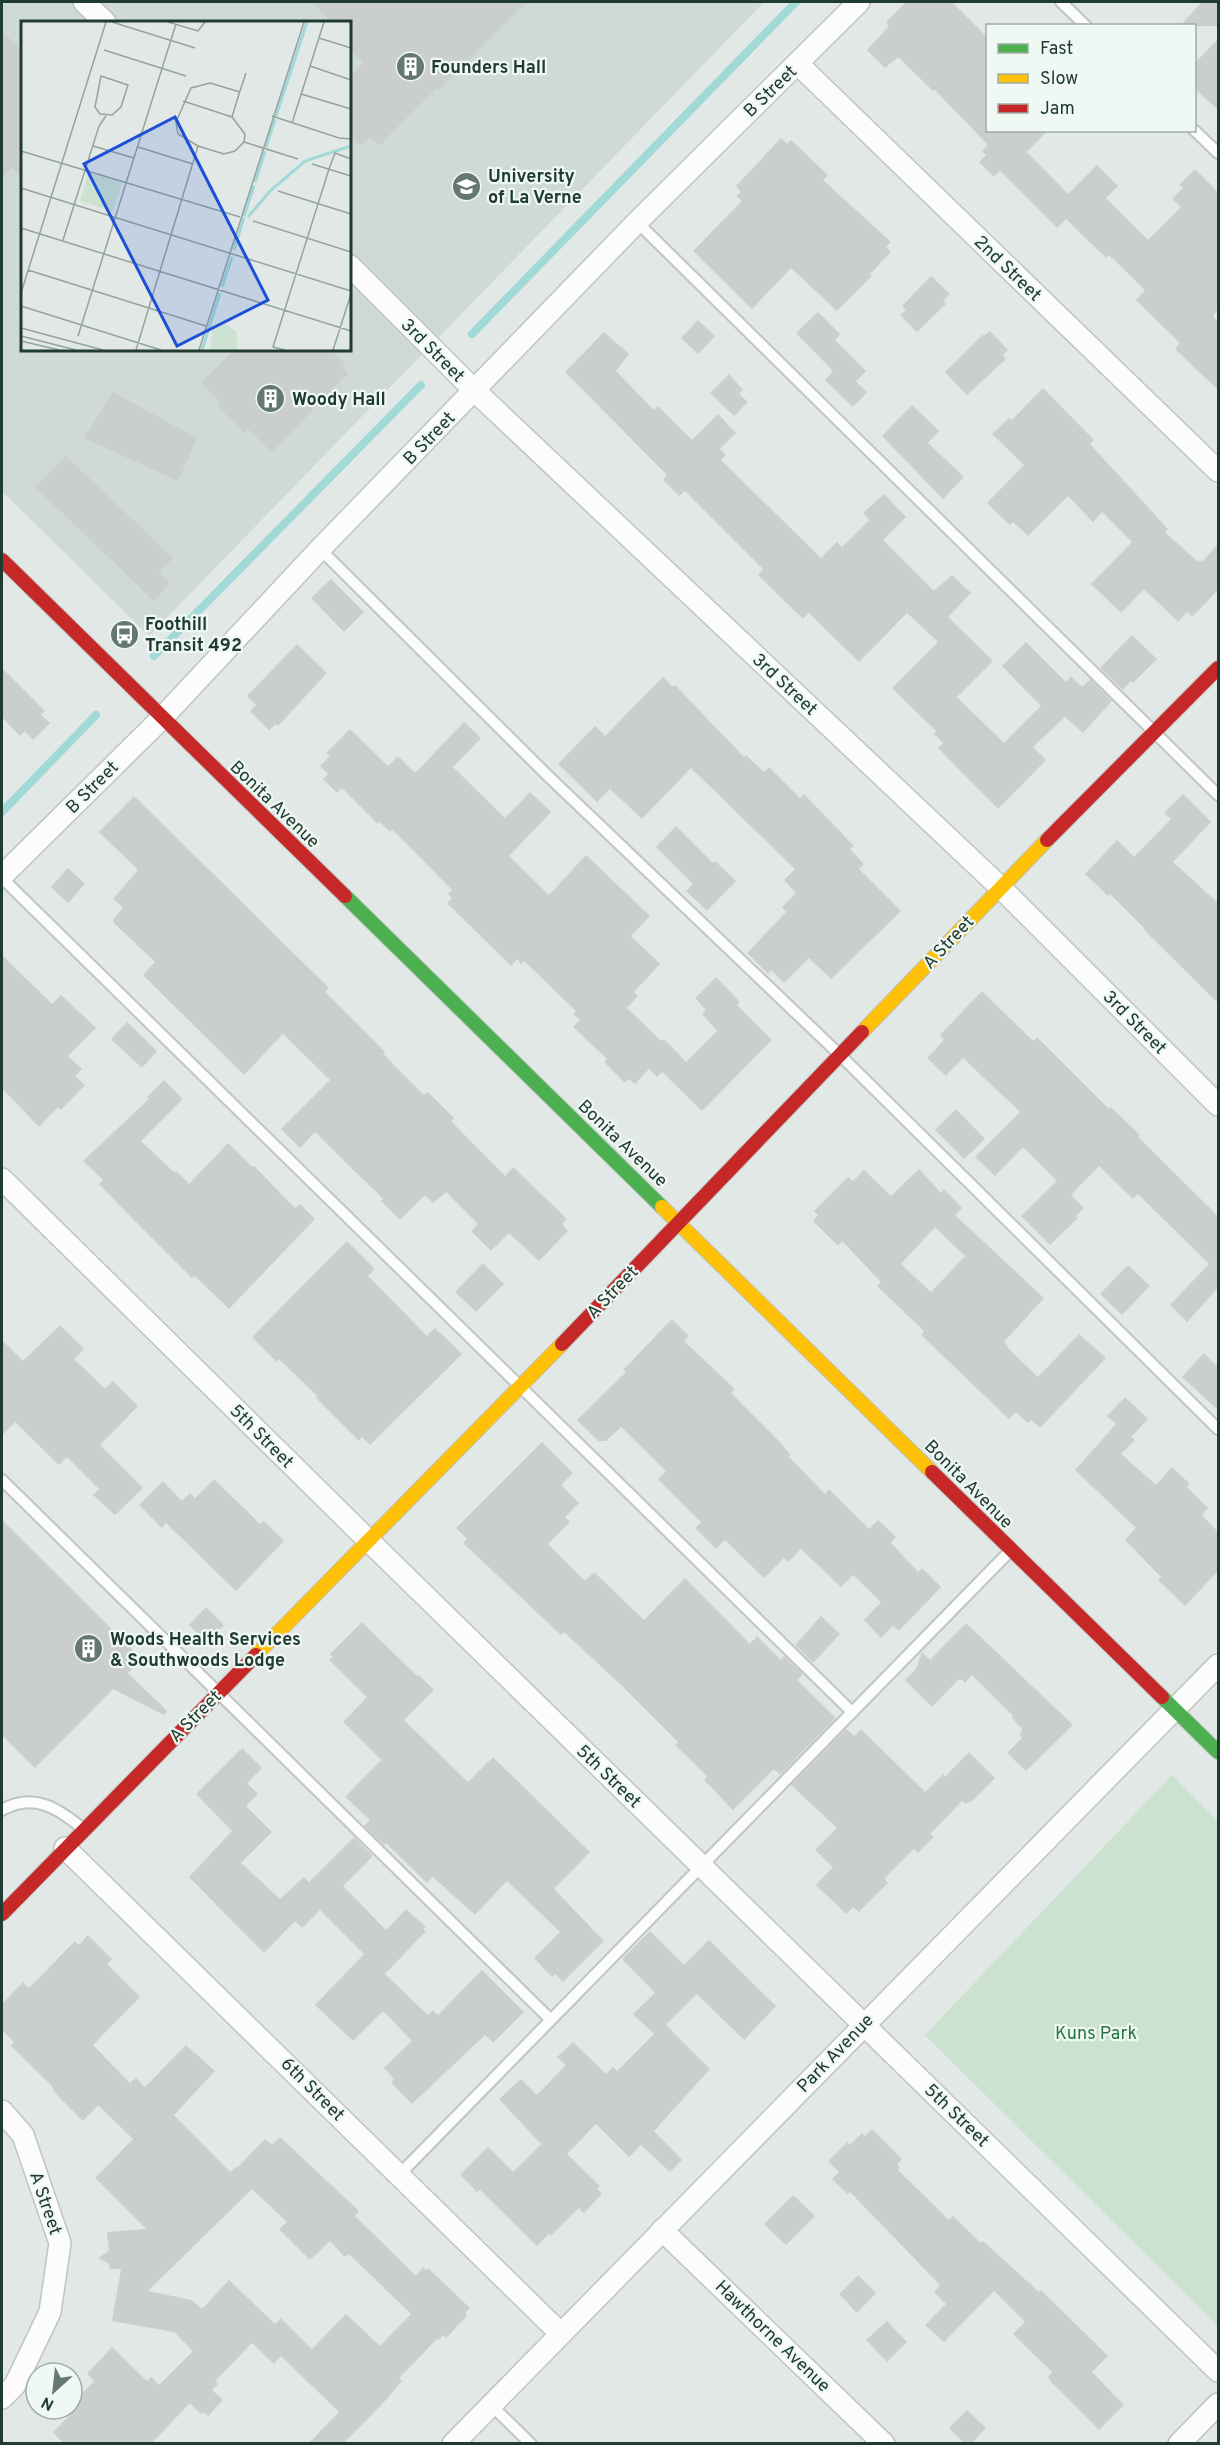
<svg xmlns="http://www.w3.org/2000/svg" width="1220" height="2445" font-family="Overpass,sans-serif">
<rect width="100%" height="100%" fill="#e2e8e5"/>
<path fill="#d0dad4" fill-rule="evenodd" d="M2 2H764L149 636 2 491ZM22 22H350V350H22Z"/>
<path fill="#cae2cf" d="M1172 1775 1218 1821V2326L925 2035Z"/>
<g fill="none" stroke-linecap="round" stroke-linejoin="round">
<g stroke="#a1d8d8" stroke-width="8">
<path d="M472 334 796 2"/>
<path d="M154 656 421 385"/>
<path d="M2 812 96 715"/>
</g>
</g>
<g fill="#cacfcc" fill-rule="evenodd">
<path d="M311 2H527L439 90 437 88 379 146 370 137 361 145 350 137V76L363 62 350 50V22H332Z"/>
<path d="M906 2H952L987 37V130H1048L1027 152 1068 194 1097 165 1118 186 1106 198 1148 240 1181 207 1172 199 1183 188 1179 185 1195 169 1218 192V309L1213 316 1218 322V390L1175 349 1180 343 1136 300 1145 290 1109 255 1106 258 1066 219 1057 228 1000 171 994 177 979 162 986 155 982 151 988 145 934 89 933 91 898 57 885 68 867 50 889 26 886 22Z"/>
<path d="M1202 2H1218V26H1180Z"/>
<path d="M2 31 22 51V178L12 168 2 179Z"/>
<path d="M1218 39V110L1194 88V64Z"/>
<path d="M781 138 787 144 791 140 828 175 823 180 891 242 886 247 891 252 870 274 872 276 837 311 791 268 752 309 693 251 742 201 736 196 741 192 736 186Z"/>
<path d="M931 276 950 294 943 301 946 304 917 332 900 315 906 310 902 306Z"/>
<path d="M818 312 840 334 835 340 866 371 856 381 867 392 853 407 825 380 833 371 796 333Z"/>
<path d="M698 320 715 336 698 354 681 338Z"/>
<path d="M990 331 1008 350 1003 355 1006 359 967 395 945 372 983 334 984 336Z"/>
<path d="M604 332 629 354 616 371 654 410 658 406 692 440 718 414 736 433 720 449 726 455 721 460 821 558 837 542 842 547 869 520 863 513 884 494 906 517 883 540 934 591 952 575 971 593 948 617 993 661 957 697 1004 743 1041 706 1002 666 1026 642 1066 682 1071 676 1082 687 1090 679 1112 701 1083 733 1065 717 1033 747 1046 760 998 809 938 748 943 743 934 734 936 731 892 688 938 642 907 613 859 662 809 613 803 619 758 575 763 569 685 491 679 496 663 480 667 475 565 372Z"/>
<path d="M234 350H331L346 365 343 368 348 373 272 453 248 429 245 433 218 407 221 404 201 383Z"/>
<path d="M729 374 743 390 739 394 748 402 734 416 710 393Z"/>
<path d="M1043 388 1094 440 1090 444 1168 529 1165 532 1198 562 1200 560 1202 562 1218 544V590L1192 617 1187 612 1178 622 1144 589 1121 613 1091 584 1132 542 1102 512 1093 522 1068 496 1028 536 1013 522 1010 525 987 503 1024 465 992 434 1009 418 1012 420Z"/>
<path d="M113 392 197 438 178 481 84 438Z"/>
<path d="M912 405 939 431 928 443 964 477 943 499 882 436Z"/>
<path d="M66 456 173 558 158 573 170 583 154 601 35 487Z"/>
<path d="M331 579 364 612 344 632 311 598Z"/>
<path d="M1132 635 1157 659 1133 683 1131 681 1123 690 1100 668Z"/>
<path d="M297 644 327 673 278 726 276 724 269 730 250 711 256 705 247 696Z"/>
<path d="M2 668 45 711 41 715 50 723 33 740 25 731 20 736 2 717Z"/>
<path d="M663 677 673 687 675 685 744 757 746 755 764 772 769 767 800 798 804 794 854 846 850 849 864 864 859 869 901 911 831 979 809 958 784 983 771 970 768 974 747 953 786 912 782 907 796 893 784 880 795 869 691 768 642 819 610 789 597 802 558 764 595 726 605 736Z"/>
<path d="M464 722 481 738 453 767 505 818 530 792 551 812 509 856 549 895 586 855 650 916 631 936 660 964 634 992 638 996 627 1008 661 1041 664 1039 686 1062 717 1031 702 1014 706 1010 695 998 716 977 740 1002 737 1005 772 1040 702 1111 662 1072 657 1077 649 1069 635 1084 629 1079 625 1083 604 1062 607 1059 573 1027 580 1020 573 1014 576 1011 524 961 521 964 517 959 511 966 447 903 452 898 448 894 452 890 392 829 390 832 380 822 378 824 342 788 337 793 323 779 328 774 320 766 330 756 326 753 350 729 388 766 398 756 415 773Z"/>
<path d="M1183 794 1211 822 1173 862 1218 903V1003L1143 929 1144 928 1110 894 1108 896 1085 874 1117 840 1134 857 1171 819 1164 813Z"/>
<path d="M134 796 329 988 325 992 385 1052 383 1053 390 1061 424 1095 428 1092 454 1118 451 1121 505 1176 513 1167 567 1219 562 1224 568 1231 539 1261 509 1233 491 1251 471 1231 478 1224 446 1192 433 1203 425 1195 400 1220 381 1201 383 1199 315 1132 300 1148 281 1129 330 1080 283 1034 244 1075 143 975 155 962 113 922 114 918 123 908 113 899 138 870 99 832Z"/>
<path d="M676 826 713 863 715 861 736 881 707 911 686 891 693 884 656 847Z"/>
<path d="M68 868 85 884 68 903 51 887Z"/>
<path d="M2 955 52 1004 61 995 96 1028 68 1056 82 1069 75 1076 85 1085 61 1110 58 1107 39 1127 2 1088Z"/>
<path d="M982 991 1033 1041 1037 1037 1109 1109 1111 1107 1140 1135 1138 1137 1218 1216V1288L1187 1322 1170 1305 1209 1264 1138 1194 1133 1199 1099 1166 1071 1195 1084 1208 1076 1216 1078 1218 1050 1245 1021 1216 1057 1181 1023 1147 995 1176 975 1157 1020 1112 963 1058 946 1076 927 1058 944 1040 940 1035Z"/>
<path d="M127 1022 157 1051 142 1068 111 1039Z"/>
<path d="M164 1080 183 1099 141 1141 175 1173 176 1171 189 1184 228 1143 252 1167 254 1166 295 1208 300 1204 315 1219 229 1309 195 1276 192 1278 128 1214 99 1184 103 1180 83 1161 149 1099 147 1097Z"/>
<path d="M956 1109 985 1139 964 1159 935 1130Z"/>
<path d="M919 1169 941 1193 944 1189 962 1208 955 1215 1044 1298 1004 1342 1009 1347 1008 1348 1038 1377 1079 1334 1106 1358 1040 1428 1031 1420 1028 1423 1016 1412 1009 1419 921 1335 924 1331 877 1286 881 1282 842 1241 838 1246 813 1221 818 1215 814 1211 848 1177 853 1181 864 1170 891 1196ZM935 1227 965 1256 931 1292 901 1264Z"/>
<path d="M347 1241 375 1269 368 1276 427 1336 435 1328 462 1354 370 1445 362 1437 359 1441 316 1398 317 1396 279 1359 277 1362 252 1337Z"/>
<path d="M483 1263 504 1284 476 1312 455 1292Z"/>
<path d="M1128 1265 1150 1286 1122 1315 1100 1294Z"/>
<path d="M672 1319 689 1336 684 1341 735 1389 731 1393 776 1438 791 1455 788 1456 825 1494 829 1489 869 1529 878 1520 896 1537 891 1543 918 1572 922 1568 941 1587 899 1631 893 1626 881 1638 864 1620 881 1602 853 1575 841 1587 801 1549 788 1562 784 1558 764 1578 725 1540 716 1549 695 1528 701 1522 658 1479 666 1471 621 1427 606 1441H598L577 1420 626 1372 623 1370Z"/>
<path d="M60 1325 84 1349 74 1359 105 1389 113 1381 138 1406 100 1445 143 1488 115 1515 93 1495 99 1489 67 1457 59 1465 15 1422 2 1435V1340L23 1361Z"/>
<path d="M1204 1353 1218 1367V1410L1182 1377Z"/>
<path d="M1125 1397 1148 1419 1131 1437 1135 1440 1121 1454 1156 1485 1172 1467 1190 1484 1187 1487 1208 1508 1202 1515 1218 1532V1571L1185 1606 1158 1580 1161 1577 1125 1540 1136 1528 1075 1470 1116 1424 1107 1416Z"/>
<path d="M542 1442 573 1473 561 1485 579 1503 565 1517 570 1522 548 1544 585 1581 594 1572 644 1620 685 1578 750 1644 757 1636 781 1660 784 1656 803 1674 797 1680 836 1718 780 1775 774 1769 733 1810 704 1780 707 1776 675 1745 678 1742 621 1685 564 1632 561 1635 463 1543 467 1539 456 1528Z"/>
<path d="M214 1479 260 1524 264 1521 284 1541 236 1591 166 1523 162 1528 139 1505 163 1481 182 1501 190 1493 195 1498Z"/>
<path d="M2 1520 142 1659 128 1673 167 1711 164 1715 113 1689 35 1768 2 1735Z"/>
<path d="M206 1607 224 1625 206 1643 189 1625Z"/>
<path d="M821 1616 840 1634 813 1663 795 1645Z"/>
<path d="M362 1622 417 1676 419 1675 434 1690 404 1720 468 1782 493 1757 590 1852 554 1889 604 1941 563 1982 555 1974 552 1977 534 1958 560 1932 507 1881 475 1915 433 1877 427 1883 386 1843 384 1845 364 1826 370 1820 345 1797 381 1760 343 1722 367 1697 329 1660 333 1657 330 1654Z"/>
<path d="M966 1623 1073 1725 1026 1771 1007 1753 1022 1738 1020 1736 1022 1729 1012 1718 1013 1716 972 1675 965 1683 961 1679 958 1680 932 1707 905 1680 916 1669 922 1652 930 1660Z"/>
<path d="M846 1729 854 1736 861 1729 925 1792 943 1774 945 1777 969 1752 995 1778 970 1803 969 1801 966 1804 962 1801 930 1834 934 1837 918 1853 914 1849 884 1879 888 1883 859 1912 853 1907 846 1914 816 1885 833 1867 815 1850 837 1828 791 1785Z"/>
<path d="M242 1748 262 1768 247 1783 258 1794 246 1806 272 1832 241 1863 280 1899 304 1877 309 1882 354 1837 373 1856 343 1886 386 1930 406 1909 426 1927 423 1929 426 1931 385 1974 428 2015 433 2010 438 2015 482 1970 524 2012 493 2043 485 2035 412 2104 391 2083 394 2079 384 2068 412 2041 383 2011 353 2041 315 2005 364 1954 320 1910 302 1928 295 1921 264 1953 189 1877 232 1831 196 1794Z"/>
<path d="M650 1931 684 1965 709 1940 776 2006 744 2040 697 1994 666 2025 710 2069 654 2131 682 2160 670 2172 641 2145 629 2157 596 2124 567 2154 600 2186 597 2189 602 2194 584 2213 579 2208 551 2236 549 2234 537 2246 480 2190 477 2192 460 2175 488 2147 513 2172 541 2144 499 2099 521 2079 537 2095 566 2065 557 2057 573 2042 606 2074 613 2067 617 2071 654 2034 633 2014 655 1993 622 1959Z"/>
<path d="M88 1935 112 1959 107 1964 140 1997 93 2045 130 2083 136 2078 145 2087 186 2045 215 2071 174 2115 230 2172 236 2167 237 2168 265 2139 272 2145 280 2137 359 2211 355 2216 416 2276 423 2267 426 2270 428 2268 470 2308 465 2314 467 2316 446 2338 443 2335 439 2340 437 2339 399 2378 402 2381 384 2402 343 2444H308L339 2412 281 2356 274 2364 252 2343 215 2381 218 2384 212 2390 223 2400 208 2416 203 2412 201 2414 190 2403 151 2444H64L53 2432 74 2411 72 2404 94 2381 87 2374 112 2347 147 2381 151 2377 159 2385 193 2351 174 2332 112 2321 121 2269H110L109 2264 98 2258 109 2251 107 2232 146 2229 95 2178 133 2139 98 2105 83 2121 56 2094 51 2085 11 2046 14 2042 2 2030V2004L23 1982 29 1988 75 1941 79 1945ZM252 2189 287 2222 279 2229 310 2260 330 2241 345 2257 349 2254 411 2314 380 2346 346 2314 312 2349 281 2318 275 2324 229 2280 202 2309 192 2300 148 2291Z"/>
<path d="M872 2129 902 2159 897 2165 900 2168 898 2170 949 2220 953 2216 981 2243 983 2241 1039 2292 1041 2290 1108 2356 1092 2372 1124 2405 1099 2430 1052 2383 1048 2377 1052 2372 1013 2334 1025 2322 994 2291 944 2342 925 2325 946 2304 934 2292 940 2285 850 2192 847 2194 832 2179 839 2172 828 2161 847 2142 850 2145 862 2133 865 2136Z"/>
<path d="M793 2195 815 2216 786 2245 764 2224Z"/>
<path d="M858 2275 876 2293 857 2313 839 2294Z"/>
<path d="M887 2321 907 2342 887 2362 866 2340Z"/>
<path d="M967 2410 986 2428 971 2444H965L949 2428Z"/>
</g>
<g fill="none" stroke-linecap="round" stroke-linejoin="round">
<defs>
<g id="lane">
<path d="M1061 2 1086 26"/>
<path d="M1194 130 1218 153"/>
<path d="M637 222 1218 795"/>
<path d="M320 549 547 775 841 1056 1218 1429"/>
<path d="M2 878 852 1712"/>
<path d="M2 1480 550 2019"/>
<path d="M2 1810C33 1792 58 1808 83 1829"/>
<path d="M399 2175 1010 1551"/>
<path d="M491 2405 531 2444"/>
</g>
<g id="street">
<path d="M84 2 105 22"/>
<path d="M798 64 1218 471"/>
<path d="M350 266 475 391 1000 887 1218 1105"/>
<path d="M2 876 161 719 320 549 637 222 859 2"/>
<path d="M2 1179 368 1540 1218 2371"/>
<path d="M65 1848 560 2333"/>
<path d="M2 2111 23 2135 60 2243 50 2312 15 2385 2 2398"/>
<path d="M662 2230 884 2444"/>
<path d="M453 2444 1218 1665"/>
<path d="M1179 2444 1218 2404"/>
</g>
<g id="fast">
<path d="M345 896 662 1207"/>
<path d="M1162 1697 1218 1752"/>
</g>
<g id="slow">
<path d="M862 1032 1047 840"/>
<path d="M662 1207 932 1472"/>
<path d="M256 1655 562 1344"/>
</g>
<g id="jam">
<path d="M2 560 345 896"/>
<path d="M1047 840 1218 668"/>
<path d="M562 1344 862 1032"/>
<path d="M932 1472 1162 1697"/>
<path d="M2 1914 256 1655"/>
</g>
</defs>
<use href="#lane" stroke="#bfc5c2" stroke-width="14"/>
<use href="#street" stroke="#bfc5c2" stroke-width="24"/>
<use href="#fast" stroke="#bcc4c0" stroke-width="16"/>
<use href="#slow" stroke="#bcc4c0" stroke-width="16"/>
<use href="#jam" stroke="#bcc4c0" stroke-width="16"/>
<use href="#lane" stroke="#fbfcfb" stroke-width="10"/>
<use href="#street" stroke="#fbfcfb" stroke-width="21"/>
<use href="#fast" stroke="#4caf50" stroke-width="14"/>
<use href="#slow" stroke="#ffc107" stroke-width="14"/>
<use href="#jam" stroke="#c62828" stroke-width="14"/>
</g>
<defs>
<symbol id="building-disc" viewBox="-11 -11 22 22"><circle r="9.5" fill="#647870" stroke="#f0f8f3"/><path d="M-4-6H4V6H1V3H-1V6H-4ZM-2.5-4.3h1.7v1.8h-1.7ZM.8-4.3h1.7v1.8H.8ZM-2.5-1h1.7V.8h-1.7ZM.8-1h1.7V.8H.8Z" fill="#fff"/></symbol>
<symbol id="university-disc" viewBox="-11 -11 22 22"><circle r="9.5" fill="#647870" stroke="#f0f8f3"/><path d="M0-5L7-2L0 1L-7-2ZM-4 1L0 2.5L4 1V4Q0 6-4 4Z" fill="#fff"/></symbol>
<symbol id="bus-disc" viewBox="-11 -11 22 22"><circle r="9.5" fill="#647870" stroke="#f0f8f3"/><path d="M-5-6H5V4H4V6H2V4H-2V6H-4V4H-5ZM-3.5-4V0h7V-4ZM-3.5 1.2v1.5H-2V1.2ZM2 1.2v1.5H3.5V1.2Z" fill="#fff"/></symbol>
</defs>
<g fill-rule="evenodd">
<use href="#building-disc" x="394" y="50" width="33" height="33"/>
<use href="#university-disc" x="450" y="170" width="33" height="33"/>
<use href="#building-disc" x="254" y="382" width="33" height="33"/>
<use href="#bus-disc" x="108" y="618" width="33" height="33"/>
<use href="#building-disc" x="72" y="1632" width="33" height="33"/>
</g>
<g text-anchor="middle" stroke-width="4.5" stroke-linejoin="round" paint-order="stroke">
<g font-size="18" font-weight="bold" fill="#203c31" stroke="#f0f8f3" text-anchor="start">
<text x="431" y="73">Founders Hall</text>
<text x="488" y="182">University<tspan x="488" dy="21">of La Verne</tspan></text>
<text x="292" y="405">Woody Hall</text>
<text x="145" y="630">Foothill<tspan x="145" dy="21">Transit 492</tspan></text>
<text x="110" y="1645">Woods Health Services<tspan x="110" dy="21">&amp; Southwoods Lodge</tspan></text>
</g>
<g font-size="18" fill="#203c31" stroke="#f0f8f3">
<text transform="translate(770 91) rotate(-44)" y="6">B Street</text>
<text transform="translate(1008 268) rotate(44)" y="6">2nd Street</text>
<text transform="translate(433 350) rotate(45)" y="6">3rd Street</text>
<text transform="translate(429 438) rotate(-46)" y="6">B Street</text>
<text transform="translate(785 684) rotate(43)" y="6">3rd Street</text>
<text transform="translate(92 787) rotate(-45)" y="6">B Street</text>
<text transform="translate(275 804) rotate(44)" y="6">Bonita Avenue</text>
<text transform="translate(948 942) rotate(-47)" y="6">A Street</text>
<text transform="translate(1135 1022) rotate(45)" y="6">3rd Street</text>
<text transform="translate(623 1143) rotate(44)" y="6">Bonita Avenue</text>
<text transform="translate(612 1292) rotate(-46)" y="6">A Street</text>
<text transform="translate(262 1436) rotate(45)" y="6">5th Street</text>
<text transform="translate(969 1484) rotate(45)" y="6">Bonita Avenue</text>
<text transform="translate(195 1716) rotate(-45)" y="6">A Street</text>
<text transform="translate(609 1776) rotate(44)" y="6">5th Street</text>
<text transform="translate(835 2053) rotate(-46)" y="6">Park Avenue</text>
<text transform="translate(313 2089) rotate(45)" y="6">6th Street</text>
<text transform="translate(957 2115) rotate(44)" y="6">5th Street</text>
<text transform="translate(46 2203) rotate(71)" y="6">A Street</text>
<text transform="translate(773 2336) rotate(44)" y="6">Hawthorne Avenue</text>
</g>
<g font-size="18" fill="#29743c" stroke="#f0f8f3">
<text x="1096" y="2039">Kuns Park</text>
</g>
</g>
<g transform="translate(21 21)">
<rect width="330" height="330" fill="#e2e8e5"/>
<path d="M68 151 101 162 92 191 59 180ZM204 303 216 311V329H189L191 310Z" fill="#cae2cf"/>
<path fill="none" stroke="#a1d8d8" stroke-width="3" d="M255 95 286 1M245 126 254 98M234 161 244 130M223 195 233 165M227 196 249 170 284 140 330 125M213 229 223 196M201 266 211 236M181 329 199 272"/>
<path fill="none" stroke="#94a39d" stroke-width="1.5" d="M91 1 174 27M147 1 177 10 184 1M298 17 330 27M83 29 165 55M289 45 330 59M80 55 107 64 100 86 91 94 79 93 74 86ZM219 71 189 62 170 67 155 101 157 113 177 125 203 133 214 130 223 121 224 113 211 96 218 73 225 52M280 73 330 88M162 80 211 96M251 95 318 117 330 118M271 102 303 1M223 121 277 138M72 125 113 137M117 126 172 143M0 130 219 196M291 143 330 155M0 167 330 270M257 170 330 193M232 200 330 231M0 207 330 310M42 219 78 105 85 95M7 249 185 305M0 272 85 1M0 285 140 329M0 307 82 329M0 315 55 329M57 315 155 3M0 320 38 329M115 329 177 125M178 329 283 1M264 329 252 326 308 148 314 132 330 138M312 329 330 273"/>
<path fill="#1d4ed8" fill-opacity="0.15" stroke="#1d4ed8" stroke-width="3" d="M154 96 247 279 156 325 63 143Z"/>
<rect width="330" height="330" fill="none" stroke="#203c31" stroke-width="3"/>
</g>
<rect width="1220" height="2445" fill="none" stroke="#203c31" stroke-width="6"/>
<rect x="986" y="24" width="210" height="108" fill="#f0f8f3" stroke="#9dada5" stroke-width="1.5"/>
<rect x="998" y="44" width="30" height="9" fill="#4caf50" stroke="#9dada5" stroke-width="1.5"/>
<text x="1040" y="54" font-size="18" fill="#203c31">Fast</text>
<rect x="998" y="74" width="30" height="9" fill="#ffc107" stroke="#9dada5" stroke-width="1.5"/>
<text x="1040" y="84" font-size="18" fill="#203c31">Slow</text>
<rect x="998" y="104" width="30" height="9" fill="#c62828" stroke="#9dada5" stroke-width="1.5"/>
<text x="1040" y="114" font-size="18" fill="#203c31">Jam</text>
<g transform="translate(54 2391) rotate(207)"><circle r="28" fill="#f0f8f3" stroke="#9dada5" stroke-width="1.5"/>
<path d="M0-4.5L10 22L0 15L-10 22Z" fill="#647870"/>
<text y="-9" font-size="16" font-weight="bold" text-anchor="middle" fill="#203c31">N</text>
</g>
</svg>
